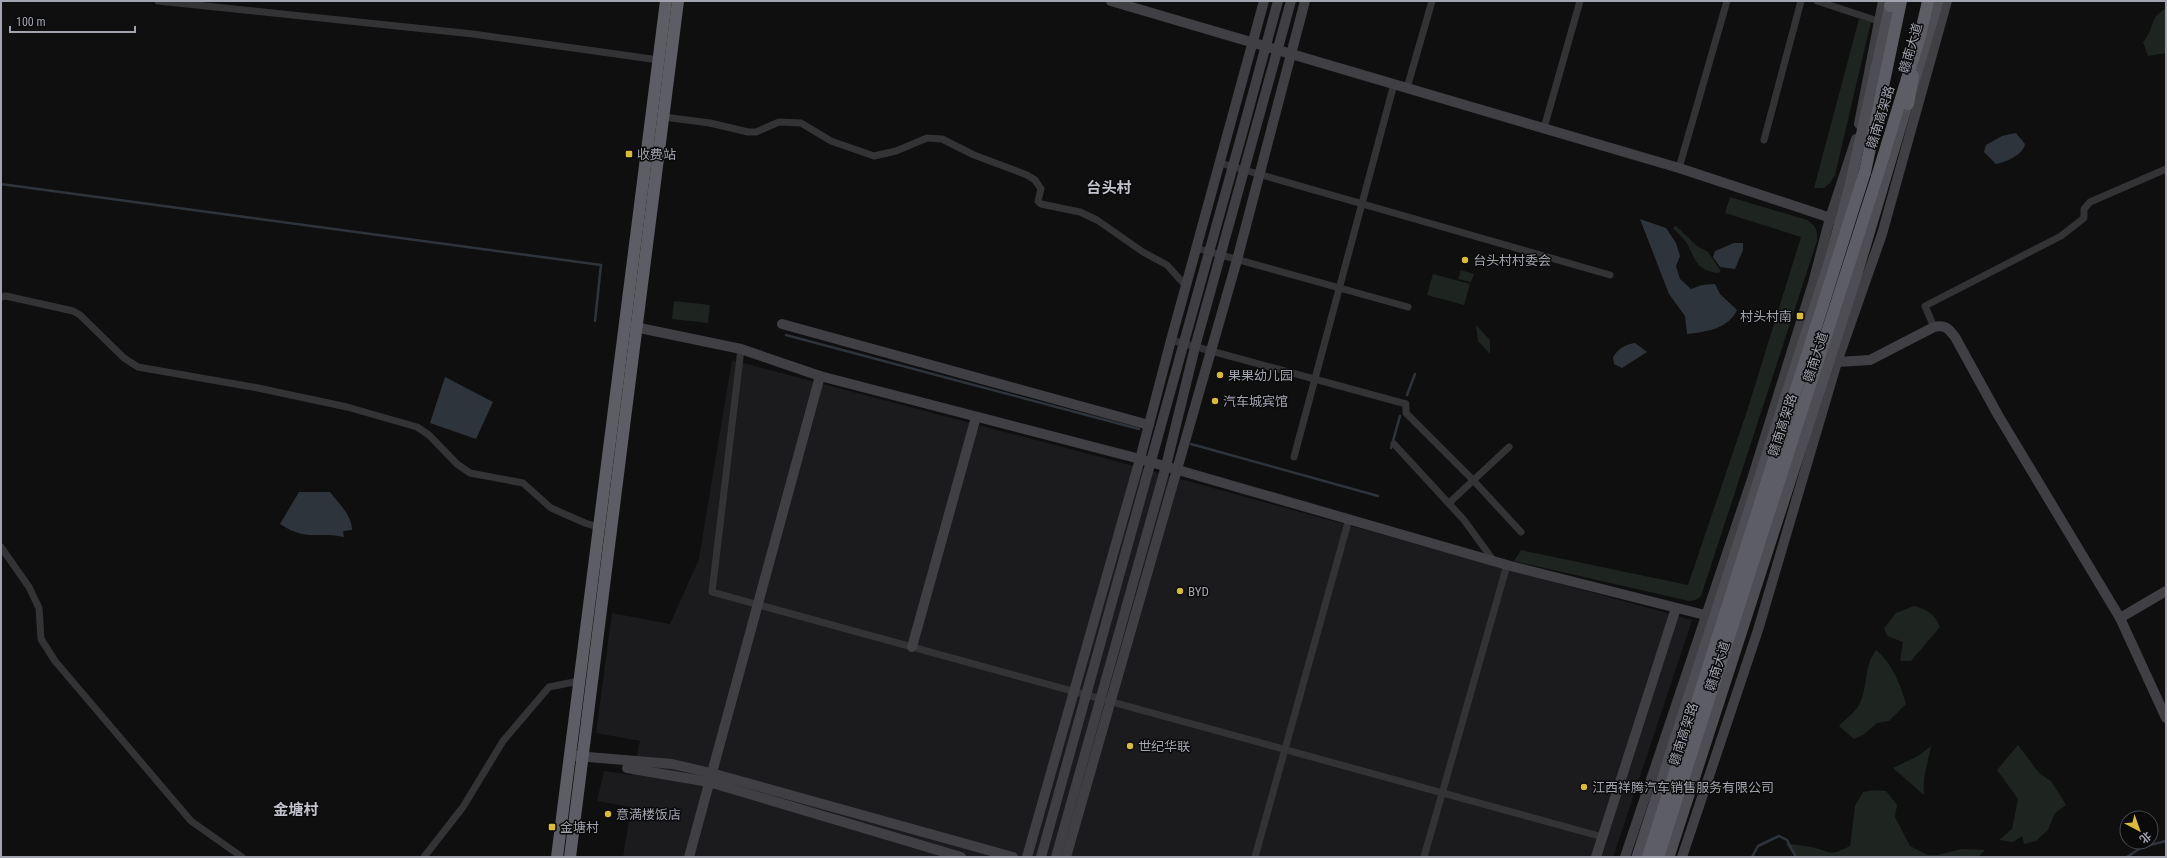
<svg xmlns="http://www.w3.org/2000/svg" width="2167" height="858" font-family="'Roboto Condensed','Noto Sans SC',sans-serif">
<rect width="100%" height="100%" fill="#0f0f10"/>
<path fill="#1b1b1d" d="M732 360 1119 462 1692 620 1613 857H623L631 807 597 801 604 771 632 775 640 741 596 733 612 613 670 624 699 559Z"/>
<g fill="#1e241f">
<path d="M2166 9V53L2148 56 2143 42C2155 30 2148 17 2166 9Z"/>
<path d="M1859 19 1871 22 1835 175 1830 183 1824 188H1814Z"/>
<path d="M1730 197 1807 220C1816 226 1818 231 1817 241L1701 596 1696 600 1689 601 1514 561 1521 550 1688 585 1747 411 1801 237 1725 213Z"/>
<path d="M1676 226 1697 246 1708 252 1721 271 1718 273C1697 270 1696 262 1688 245 1684 239 1678 233 1673 228Z"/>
<path d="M1461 270 1474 274 1471 282 1458 279Z"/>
<path d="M1433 274 1470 284 1464 305 1427 295Z"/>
<path d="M674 301 710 305 708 323 672 319Z"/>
<path d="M1476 325 1490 340V354L1478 341Z"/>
<path d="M1914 606C1926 609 1936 615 1940 627L1911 661H1900L1903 642 1887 636 1884 628 1896 613Z"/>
<path d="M1876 650C1893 664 1900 684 1906 704L1889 721 1877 723 1863 735 1854 739 1839 726C1845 719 1857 711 1860 703 1868 685 1864 666 1876 650Z"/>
<path d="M2018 745 2040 774 2051 781 2066 805 2055 813 2048 830 2036 841 2024 844 2022 836 2013 842 1999 840 2012 829 2018 799 1997 770Z"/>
<path d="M1931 746C1928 763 1922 778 1924 795L1893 768 1918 756Z"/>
<path d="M1874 790 1886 791 1897 805 1895 817 1910 846 1928 855H1937L1962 849 1985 850 1978 857H1795L1785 843C1794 845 1802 845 1811 847 1833 851 1826 858 1850 846L1855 806 1863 792Z"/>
</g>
<g fill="#2e343b">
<path d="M2016 133 2025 144C2023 155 2006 162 1996 164L1984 152 1986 145 2002 136Z"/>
<path d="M1640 219 1666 228 1676 243 1680 256 1676 266 1680 279 1691 289 1702 285 1715 284 1720 294 1737 310C1728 329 1706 332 1687 334L1685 316 1669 294Z"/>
<path d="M1734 243H1743V250L1735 269 1720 267 1713 257 1715 251Z"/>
<path d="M1635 343 1647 352 1622 368 1614 364 1613 357C1619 348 1624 345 1635 343Z"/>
<path d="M445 377 493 402 476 439 430 423Z"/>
<path d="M299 492H330C338 503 352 515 352 530L343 531 344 537C317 531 307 542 280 524Z"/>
</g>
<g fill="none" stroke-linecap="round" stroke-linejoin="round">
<g stroke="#2e343b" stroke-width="2.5">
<path d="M1 184 601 265 595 321"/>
<path d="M786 335 1139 429"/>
<path d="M1407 395 1415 374"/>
<path d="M1191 444 1378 496"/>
<path d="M1391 448 1400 416"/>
<path d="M1752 857 1758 846 1779 836 1787 840 1796 857"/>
<path d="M2127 857 2142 847 2166 841"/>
</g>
<g stroke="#333336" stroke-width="7">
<path d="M158 1 473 34 659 60"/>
<path d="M1817 1 1878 21"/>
<path d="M1407 88 1432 1"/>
<path d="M664 117 710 123 748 132H756L779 122 801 123 831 141 874 156 896 151 927 138 942 139 974 155 1027 175 1035 180 1041 189 1038 201 1041 204 1080 212 1097 220 1143 252 1167 265 1185 285"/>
<path d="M1544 128 1580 1"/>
<path d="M1764 140 1801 1"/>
<path d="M1220 163 1610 275"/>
<path d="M1679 168 1727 1"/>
<path d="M1196 248 1408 307"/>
<path d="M1 297 6 296 73 311 80 315 124 358 138 367 258 388 347 407 417 427 429 435 457 464 470 473 523 483 551 508 585 523 598 527"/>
<path d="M1934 327 1925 306 2061 236 2084 218V209L2090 202 2166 169"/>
<path d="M1171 340 1406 404V413L1473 480 1521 532"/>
<path d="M741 349 712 592 1603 837"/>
<path d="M1394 444 1464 520 1493 560"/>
<path d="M1294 457 1394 84"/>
<path d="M1449 503 1509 447"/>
<path d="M1 547 29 587 39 608 41 639 55 661 191 821 242 857"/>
<path d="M424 857 463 807 503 741 549 687 579 681"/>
<path d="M1255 857 1349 519"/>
<path d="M1424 857 1507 565"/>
</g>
<g stroke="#3f3f44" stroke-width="10">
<path d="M1111 1 1679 168 1837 220"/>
<path d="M1859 124 1883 1"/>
<path d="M782 324 1149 425"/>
<path d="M630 326 741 349 820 376 1140 459 1507 565 1705 615"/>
<path d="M1837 362 1870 360 1934 327C1945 324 1949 329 1955 337L1998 415 2120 618 2166 718"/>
<path d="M2120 618 2166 591"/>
<path d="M912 647 976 417"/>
<path d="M576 756 672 764 711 773 1013 857"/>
<path d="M627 768 709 782 961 857"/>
<path d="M689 857 820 376"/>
<path d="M1027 857 1140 459 1171 340 1264 1"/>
<path d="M1041 857C1120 572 1201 287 1278 1"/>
<path d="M1056 857 1166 466 1195 347 1291 1"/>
<path d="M1066 857 1237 260 1305 1"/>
<path d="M1596 857 1676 608"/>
<path d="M1625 857 1752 479 1813 283 1830 218 1856 139"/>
<path d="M1682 857 1758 630 1837 362 1882 234 1947 1"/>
</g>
<g stroke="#4d4d53" stroke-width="11">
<path d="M1637 857 1828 266 1850 186 1891 1"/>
<path d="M1669 857 1857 274 1938 1"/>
</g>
<g stroke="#5d5e65" stroke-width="12">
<path d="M1890 6 1892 1"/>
<path d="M1908 104 1913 76"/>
<path d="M1865 172 1901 1"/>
<path d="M1877 177 1920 36 1928 1"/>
<path d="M557 857 666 1"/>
<path d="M570 857C605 572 642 286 678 1"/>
</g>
<g stroke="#5d5e65" stroke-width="12">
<path d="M1648 857 1865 172"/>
<path d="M1658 857 1877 177"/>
</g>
</g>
<g fill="#d9ba3e" stroke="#0a0a0b" stroke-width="1.5">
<rect x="625" y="150" width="8" height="8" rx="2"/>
<circle cx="1465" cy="260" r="4"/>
<rect x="1796" y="312" width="8" height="8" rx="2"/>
<circle cx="1220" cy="375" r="4"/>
<circle cx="1215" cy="401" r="4"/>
<circle cx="1180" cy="591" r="4"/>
<circle cx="1130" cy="746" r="4"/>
<circle cx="1584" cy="787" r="4"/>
<circle cx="608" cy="814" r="4"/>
<rect x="548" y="823" width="8" height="8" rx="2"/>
</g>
<g text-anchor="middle" stroke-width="3" stroke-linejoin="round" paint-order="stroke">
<g font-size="13" fill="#a2a4af" stroke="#0a0a0b">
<text transform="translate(1910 48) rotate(-74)" y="5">赣南大道</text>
<text transform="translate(1880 117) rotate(-73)" y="5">赣南高架路</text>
<text transform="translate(1815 357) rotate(-72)" y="5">赣南大道</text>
<text transform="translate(1782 425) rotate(-72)" y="5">赣南高架路</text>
<text transform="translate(1717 666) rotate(-72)" y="5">赣南大道</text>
<text transform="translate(1683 734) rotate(-72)" y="5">赣南高架路</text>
</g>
<g font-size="13" fill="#a2a4af" stroke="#0a0a0b" text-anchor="start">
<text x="637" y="159">收费站</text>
<text x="1473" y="265">台头村村委会</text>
<text x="1792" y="321" text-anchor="end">村头村南</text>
<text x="1228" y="380">果果幼儿园</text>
<text x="1223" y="406">汽车城宾馆</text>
<text x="1188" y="596">BYD</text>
<text x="1138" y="751">世纪华联</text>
<text x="1592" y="792">江西祥腾汽车销售服务有限公司</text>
<text x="616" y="819">意満楼饭店</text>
<text x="560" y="832">金塘村</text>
</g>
<g font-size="15" font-weight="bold" fill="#c2c3cc" stroke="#0a0a0b">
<text x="1109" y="193">台头村</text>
<text x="296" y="815">金塘村</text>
</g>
</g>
<rect width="2167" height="858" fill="none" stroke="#a2a4af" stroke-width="4"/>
<g transform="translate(2139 830) rotate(139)"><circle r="19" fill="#0a0a0b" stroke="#47484d"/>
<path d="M0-3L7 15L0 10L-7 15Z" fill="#d9ba3e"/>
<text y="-6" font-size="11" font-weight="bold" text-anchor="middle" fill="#a2a4af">北</text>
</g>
<path d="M10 26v6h125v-6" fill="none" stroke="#a2a4af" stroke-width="2"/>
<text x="16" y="26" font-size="12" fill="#a2a4af" stroke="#0a0a0b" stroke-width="3" paint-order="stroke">100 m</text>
</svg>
